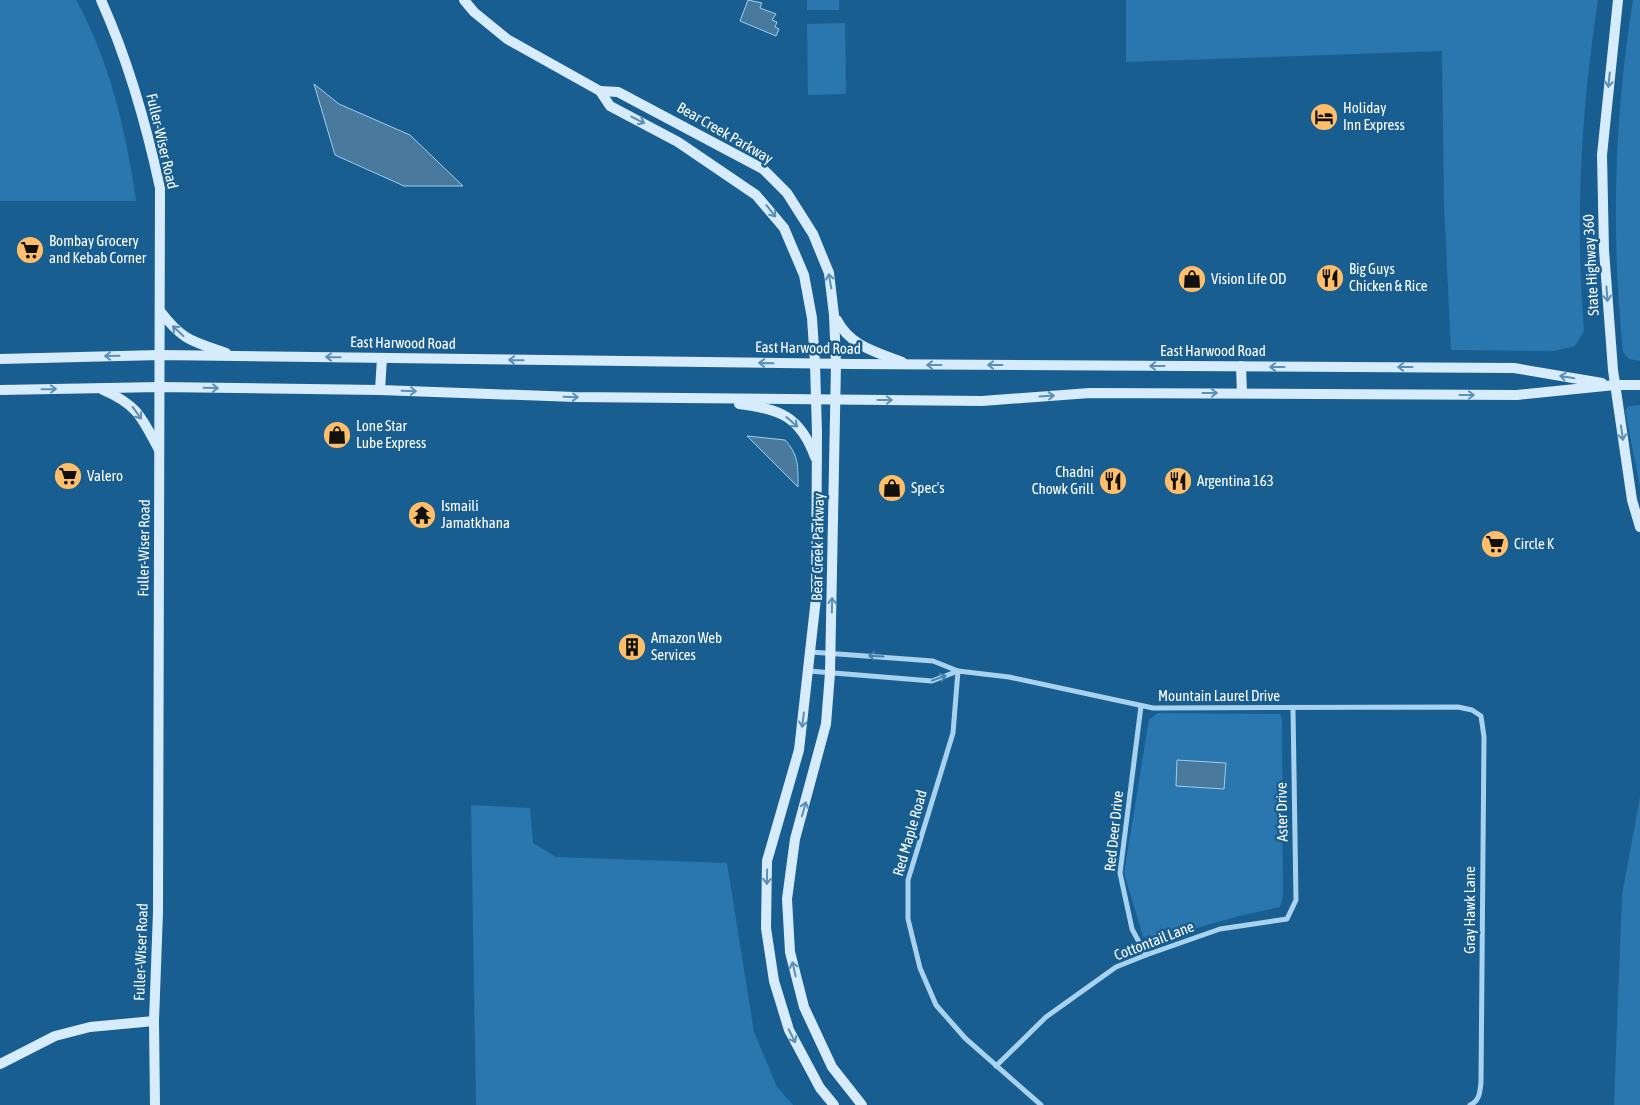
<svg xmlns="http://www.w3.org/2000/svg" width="1640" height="1105" font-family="'Asap Condensed',sans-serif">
<rect width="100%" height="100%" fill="#195e91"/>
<g fill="#2977ae">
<path d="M0 0H76C110 61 126 132 136 201H0Z"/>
<rect x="807" y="0" width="32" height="10"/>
<path d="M1126 0H1598C1581 110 1575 220 1584 331L1575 346 1554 351 1451 350 1444 205 1442 51 1126 62Z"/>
<path d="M1633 0H1640V361L1629 359 1623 352C1611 234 1614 117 1633 0Z"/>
<path d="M845 23 846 94 808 95 807 24Z"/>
<path d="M1640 405V487L1625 410 1629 406Z"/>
<path d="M1158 713 1280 714 1282 719 1283 896 1280 907 1239 916 1151 941 1143 936 1124 873 1149 719Z"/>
<path d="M1640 797V1105H1614L1622 895Z"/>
<path d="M471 805 530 808 533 843 556 857 727 863 754 1032 777 1087 793 1105H476Z"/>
</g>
<g fill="#49799d" stroke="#9ccff1">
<path d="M748 0 762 3 760 8 776 14 772 20 777 22 775 27 779 29 776 36 740 21Z"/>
<path d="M314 84 339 104 410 135 463 186H404L335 155Z"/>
<path d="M747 436 785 440C799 455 798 467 798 487Z"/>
<path d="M1177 760 1226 763 1224 789 1176 786Z"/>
</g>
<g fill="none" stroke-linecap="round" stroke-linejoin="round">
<g stroke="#a9d2ef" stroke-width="5">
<path d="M811 652 933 661 958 671 1009 677 1153 708 1458 707 1472 710 1481 716 1484 737 1481 1082C1480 1091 1480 1101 1470 1105"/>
<path d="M809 671 932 681 958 671"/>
<path d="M958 671 953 733 908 880V919L920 968 936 1005 965 1038 1041 1105"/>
<path d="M1141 706 1120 873 1132 929 1146 955"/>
<path d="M996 1066 1046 1017 1116 967 1146 955 1220 929 1287 919 1296 900 1293 709"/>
</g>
<g stroke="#d6ebfb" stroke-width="10">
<path d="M101 0C128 60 146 123 160 188L158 912 154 1021 155 1105"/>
<path d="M464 0 474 12 507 39 600 91 610 106 678 142 756 195 784 228 804 275 812 318 815 363 817 433 816 598 799 750 767 861 766 928 774 981 789 1030 820 1088 834 1105"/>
<path d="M1618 0 1602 155 1604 250 1613 370 1632 500 1640 527"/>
<path d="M600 91 618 92 763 169 787 193 813 234 829 273 834 315 836 364 830 673 826 724 795 839 787 899 790 952 804 1007 832 1067 862 1105"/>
<path d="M160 311C183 341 192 341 226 353"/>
<path d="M837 320C850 346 876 352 902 362"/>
<path d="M0 359 160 355 852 364 1514 368 1602 383"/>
<path d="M1241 366 1242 393"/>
<path d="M0 390 160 387 380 390 575 397 982 401 1090 393 1517 395 1615 385H1640"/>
<path d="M103 390C138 405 142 418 159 450"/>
<path d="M380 390 382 358"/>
<path d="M739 404C780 409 800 416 815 457"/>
<path d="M0 1064 55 1036 90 1027 154 1021"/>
</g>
</g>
<defs><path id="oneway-shaft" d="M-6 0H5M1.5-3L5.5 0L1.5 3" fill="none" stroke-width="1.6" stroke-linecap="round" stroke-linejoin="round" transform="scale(1.25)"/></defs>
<g stroke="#5b8fb6">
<use href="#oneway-shaft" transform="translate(1609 80) rotate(96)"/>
<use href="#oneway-shaft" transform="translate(638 120) rotate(27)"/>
<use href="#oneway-shaft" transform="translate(771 211) rotate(52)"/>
<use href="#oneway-shaft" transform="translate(830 281) rotate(-100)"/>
<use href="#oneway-shaft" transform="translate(1607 294) rotate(86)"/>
<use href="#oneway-shaft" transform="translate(178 331) rotate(-137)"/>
<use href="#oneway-shaft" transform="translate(112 356) rotate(179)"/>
<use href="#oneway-shaft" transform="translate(333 357) rotate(-179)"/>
<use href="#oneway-shaft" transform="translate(516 360) rotate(-179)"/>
<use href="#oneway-shaft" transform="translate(766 363) rotate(-179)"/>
<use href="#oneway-shaft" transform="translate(934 365) rotate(-180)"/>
<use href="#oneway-shaft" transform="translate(995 365) rotate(-180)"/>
<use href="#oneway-shaft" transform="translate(1157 366) rotate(-180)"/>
<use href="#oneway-shaft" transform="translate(1277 367) rotate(-180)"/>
<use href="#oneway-shaft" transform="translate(1405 367) rotate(-180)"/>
<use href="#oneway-shaft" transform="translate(1567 377) rotate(-170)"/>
<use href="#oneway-shaft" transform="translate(211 388) rotate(1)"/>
<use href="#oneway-shaft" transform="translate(49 389) rotate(-1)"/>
<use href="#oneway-shaft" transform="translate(409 391) rotate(2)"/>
<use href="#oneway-shaft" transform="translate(1210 393)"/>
<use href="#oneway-shaft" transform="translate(1467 395)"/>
<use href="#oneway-shaft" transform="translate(1047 396) rotate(-4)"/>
<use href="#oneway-shaft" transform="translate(571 397) rotate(2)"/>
<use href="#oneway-shaft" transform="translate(885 400)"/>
<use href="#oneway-shaft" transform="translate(137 413) rotate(54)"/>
<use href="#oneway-shaft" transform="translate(792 422) rotate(41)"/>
<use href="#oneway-shaft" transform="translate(1622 433) rotate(82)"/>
<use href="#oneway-shaft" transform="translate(832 605) rotate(-89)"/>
<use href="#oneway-shaft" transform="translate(803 720) rotate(97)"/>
<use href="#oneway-shaft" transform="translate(804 809) rotate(-74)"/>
<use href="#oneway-shaft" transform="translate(767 877) rotate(91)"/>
<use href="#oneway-shaft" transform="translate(794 969) rotate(-103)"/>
<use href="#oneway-shaft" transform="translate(792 1036) rotate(63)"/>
</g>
<g stroke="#4481ad">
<use href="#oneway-shaft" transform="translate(876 656) rotate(-177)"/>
<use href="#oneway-shaft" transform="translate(939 678) rotate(-20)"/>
</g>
<defs>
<symbol id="hotel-disc" viewBox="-11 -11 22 22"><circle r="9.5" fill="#ffbe67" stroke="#195e91"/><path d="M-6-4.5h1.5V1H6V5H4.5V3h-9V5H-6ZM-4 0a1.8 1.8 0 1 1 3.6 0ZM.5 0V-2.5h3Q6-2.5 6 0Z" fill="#111"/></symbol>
<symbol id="supermarket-disc" viewBox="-11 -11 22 22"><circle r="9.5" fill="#ffbe67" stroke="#195e91"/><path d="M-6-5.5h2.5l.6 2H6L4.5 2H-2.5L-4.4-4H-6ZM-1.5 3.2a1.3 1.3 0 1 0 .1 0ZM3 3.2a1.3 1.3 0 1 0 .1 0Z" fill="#111"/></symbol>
<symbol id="restaurant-disc" viewBox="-11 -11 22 22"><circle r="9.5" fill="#ffbe67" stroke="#195e91"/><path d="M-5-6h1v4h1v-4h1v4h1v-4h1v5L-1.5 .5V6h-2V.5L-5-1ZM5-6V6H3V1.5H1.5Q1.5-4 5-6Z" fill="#111"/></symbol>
<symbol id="shop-disc" viewBox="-11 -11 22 22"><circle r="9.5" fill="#ffbe67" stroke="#195e91"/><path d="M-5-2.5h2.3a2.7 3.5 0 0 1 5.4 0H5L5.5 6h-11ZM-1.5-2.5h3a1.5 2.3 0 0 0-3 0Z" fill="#111"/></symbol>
<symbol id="temple-disc" viewBox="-11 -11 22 22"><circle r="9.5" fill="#ffbe67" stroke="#195e91"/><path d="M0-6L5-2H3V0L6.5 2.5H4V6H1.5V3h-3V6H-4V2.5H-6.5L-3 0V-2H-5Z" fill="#111"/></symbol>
<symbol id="building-disc" viewBox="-11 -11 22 22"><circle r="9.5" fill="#ffbe67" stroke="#195e91"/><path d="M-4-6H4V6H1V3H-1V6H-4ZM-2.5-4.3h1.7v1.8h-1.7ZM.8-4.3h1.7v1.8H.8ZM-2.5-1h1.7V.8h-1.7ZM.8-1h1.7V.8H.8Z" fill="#111"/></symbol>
</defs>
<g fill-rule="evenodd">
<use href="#hotel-disc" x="1308" y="101" width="32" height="32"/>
<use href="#supermarket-disc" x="14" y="234" width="32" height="32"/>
<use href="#restaurant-disc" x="1314" y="262" width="32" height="32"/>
<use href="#shop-disc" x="1176" y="263" width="32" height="32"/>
<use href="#shop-disc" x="321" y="419" width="32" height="32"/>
<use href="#supermarket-disc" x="52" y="460" width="32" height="32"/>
<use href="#restaurant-disc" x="1097" y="465" width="32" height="32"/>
<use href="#restaurant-disc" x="1162" y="465" width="32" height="32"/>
<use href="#shop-disc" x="876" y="472" width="32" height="32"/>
<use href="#temple-disc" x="406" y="499" width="32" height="32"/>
<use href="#supermarket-disc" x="1479" y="528" width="32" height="32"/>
<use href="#building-disc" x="616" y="631" width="32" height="32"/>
</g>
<g text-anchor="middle" stroke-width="5" stroke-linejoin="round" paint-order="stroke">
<g font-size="15" fill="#fff" stroke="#195e91" text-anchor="start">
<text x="1343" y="113">Holiday<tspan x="1343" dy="17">Inn Express</tspan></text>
<text x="49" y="246">Bombay Grocery<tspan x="49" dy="17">and Kebab Corner</tspan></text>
<text x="1349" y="274">Big Guys<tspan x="1349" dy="17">Chicken &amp; Rice</tspan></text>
<text x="1211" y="284">Vision Life OD</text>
<text x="356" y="431">Lone Star<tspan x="356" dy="17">Lube Express</tspan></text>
<text x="1094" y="477" text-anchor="end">Chadni<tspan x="1094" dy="17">Chowk Grill</tspan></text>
<text x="87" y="481">Valero</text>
<text x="1197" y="486">Argentina 163</text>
<text x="911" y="493">Spec's</text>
<text x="441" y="511">Ismaili<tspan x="441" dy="17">Jamatkhana</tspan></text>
<text x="1514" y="549">Circle K</text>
<text x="651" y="643">Amazon Web<tspan x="651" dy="17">Services</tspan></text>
</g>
<g font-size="15" fill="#fff" stroke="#195e91">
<text transform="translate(725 133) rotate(30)" y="5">Bear Creek Parkway</text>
<text transform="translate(162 141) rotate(77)" y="5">Fuller-Wiser Road</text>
<text transform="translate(1591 265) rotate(-93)" y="5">State Highway 360</text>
<text transform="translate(403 343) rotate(1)" y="5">East Harwood Road</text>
<text transform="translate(808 348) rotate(1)" y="5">East Harwood Road</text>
<text x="1213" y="356">East Harwood Road</text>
<text transform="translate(818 547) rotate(-89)" y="5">Bear Creek Parkway</text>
<text transform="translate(144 548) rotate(-89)" y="5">Fuller-Wiser Road</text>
<text x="1219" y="701">Mountain Laurel Drive</text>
<text transform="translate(1282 812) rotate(-91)" y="5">Aster Drive</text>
<text transform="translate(1114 831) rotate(-84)" y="5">Red Deer Drive</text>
<text transform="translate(910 833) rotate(-74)" y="5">Red Maple Road</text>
<text transform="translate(1470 910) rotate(-90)" y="5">Gray Hawk Lane</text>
<text transform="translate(1154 941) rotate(-21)" y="5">Cottontail Lane</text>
<text transform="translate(141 952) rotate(-88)" y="5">Fuller-Wiser Road</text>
</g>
</g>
</svg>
